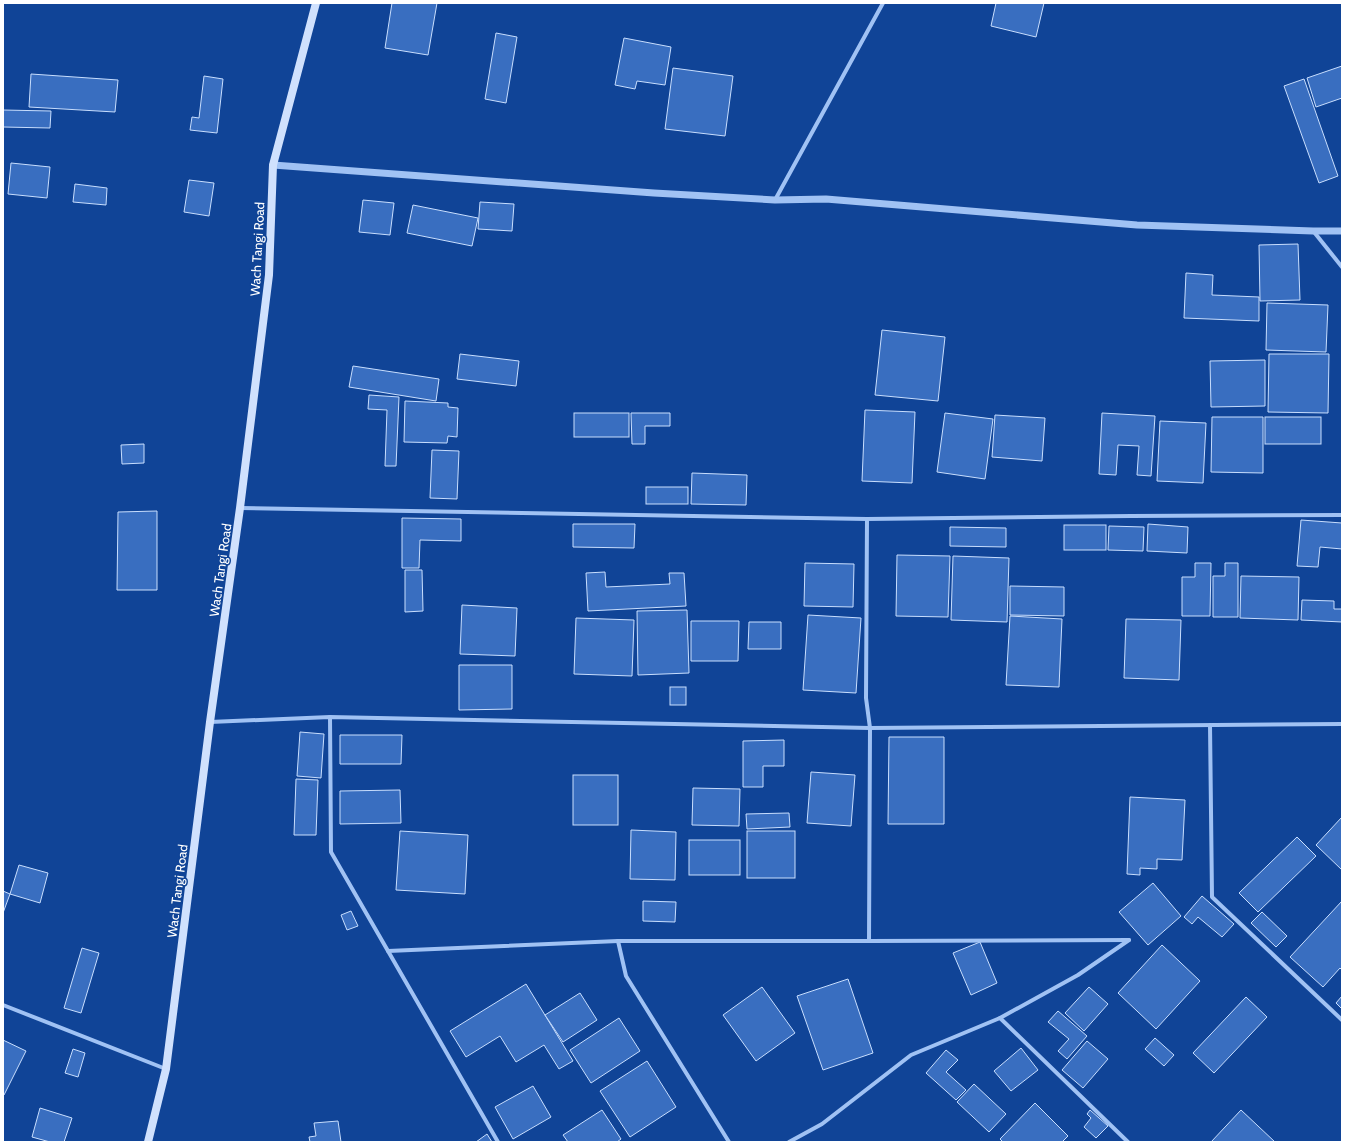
<svg xmlns="http://www.w3.org/2000/svg" width="1345" height="1145" font-family="Cabin,sans-serif">
<rect width="100%" height="100%" fill="#104497"/>
<g fill="#396ec0" stroke="#c8defe">
<path d="M392 3H437L428 55 385 48Z"/>
<path d="M996 3H1044L1036 37 991 26Z"/>
<path d="M496 33 517 37 506 103 485 99Z"/>
<path d="M624 38 671 47 665 85 637 81 635 89 615 85Z"/>
<path d="M1342 66V98L1316 107 1307 78Z"/>
<path d="M673 68 733 76 725 136 665 129Z"/>
<path d="M31 74 118 80 115 112 29 107Z"/>
<path d="M204 76 223 79 217 133 190 130 192 117 199 118Z"/>
<path d="M1304 79 1338 176 1319 183 1284 86Z"/>
<path d="M3 110 51 111 50 128 3 127Z"/>
<path d="M11 163 50 167 47 198 8 194Z"/>
<path d="M189 180 214 183 209 216 184 212Z"/>
<path d="M75 184 107 188 106 205 73 202Z"/>
<path d="M363 200 394 203 390 235 359 232Z"/>
<path d="M480 202 514 204 512 231 478 229Z"/>
<path d="M413 205 478 218 472 246 407 233Z"/>
<path d="M1298 244 1300 300 1260 301 1259 245Z"/>
<path d="M1186 273 1213 275 1212 295 1259 297V321L1184 318Z"/>
<path d="M1267 303 1328 305 1326 352 1266 350Z"/>
<path d="M882 330 945 337 938 401 875 395Z"/>
<path d="M460 354 519 361 516 386 457 379Z"/>
<path d="M1269 354H1329L1328 413 1268 412Z"/>
<path d="M1265 360V406L1211 407 1210 361Z"/>
<path d="M353 366 439 379 436 401 349 387Z"/>
<path d="M369 395 399 397 396 466H385L387 410 368 409Z"/>
<path d="M405 401 448 403V407L458 408 457 437 448 436 447 443 404 442Z"/>
<path d="M865 410 915 412 912 483 862 481Z"/>
<rect x="574" y="413" width="55" height="24"/>
<path d="M631 413H670V426H645V444H632Z"/>
<path d="M945 413 993 419 985 479 937 472Z"/>
<path d="M1102 413 1155 416 1151 476 1137 475 1139 446 1118 445 1116 475 1099 474Z"/>
<path d="M995 415 1045 418 1042 461 992 457Z"/>
<path d="M1212 417H1263V473L1211 472Z"/>
<rect x="1265" y="417" width="56" height="27"/>
<path d="M1160 421 1206 423 1203 483 1157 481Z"/>
<path d="M144 444V463L122 464 121 445Z"/>
<path d="M432 450 459 451 457 499 430 498Z"/>
<path d="M692 473 747 475 746 505 691 504Z"/>
<rect x="646" y="487" width="42" height="17"/>
<path d="M157 511V590H117L118 512Z"/>
<path d="M402 518 461 519V541L420 540 419 568H402Z"/>
<path d="M1301 520 1342 523V549L1320 547 1318 567 1297 566Z"/>
<path d="M573 524H635L634 548 573 547Z"/>
<path d="M1148 524 1188 527 1187 553 1147 551Z"/>
<rect x="1064" y="525" width="42" height="25"/>
<path d="M1109 526 1144 527 1143 551 1108 550Z"/>
<path d="M950 527 1006 528V547L950 546Z"/>
<path d="M897 555 950 556 948 617 896 616Z"/>
<path d="M953 556 1009 558 1007 622 951 620Z"/>
<path d="M805 563 854 564 853 607 804 606Z"/>
<path d="M1195 563H1211L1210 616H1182V577H1195Z"/>
<path d="M1225 563H1238V617H1213V576H1225Z"/>
<path d="M405 570H422L423 611 405 612Z"/>
<path d="M605 572 606 587 670 584 669 573H684L686 606 588 611 586 573Z"/>
<path d="M1241 576 1299 577 1298 620 1240 618Z"/>
<path d="M1010 586 1064 587V616L1010 615Z"/>
<path d="M1302 600 1334 601V609H1342V622L1301 620Z"/>
<path d="M462 605 517 608 515 656 460 654Z"/>
<path d="M687 610 689 673 638 675 637 611Z"/>
<path d="M808 615 861 618 856 693 803 690Z"/>
<path d="M1010 616 1062 619 1059 687 1006 685Z"/>
<path d="M576 618 634 620 632 676 574 674Z"/>
<path d="M1126 619 1181 620 1179 680 1124 678Z"/>
<path d="M691 621H739L738 661H691Z"/>
<path d="M749 622H781V649H748Z"/>
<path d="M459 665H512V709L459 710Z"/>
<rect x="670" y="687" width="16" height="18"/>
<path d="M300 732 324 734 321 778 297 776Z"/>
<path d="M340 735H402L401 764H340Z"/>
<path d="M889 737H944V824H888Z"/>
<path d="M784 740V766H763V787H743V741Z"/>
<path d="M811 772 855 775 851 826 807 823Z"/>
<rect x="573" y="775" width="45" height="50"/>
<path d="M296 779 318 780 316 835H294Z"/>
<path d="M693 788 740 789 739 826 692 825Z"/>
<path d="M400 790 401 823 340 824V791Z"/>
<path d="M1130 797 1185 800 1182 860 1157 859V869L1140 868V875L1127 874Z"/>
<path d="M789 813 790 827 747 829 746 814Z"/>
<path d="M1342 817V870L1316 845Z"/>
<path d="M631 830 676 832 675 880 630 879Z"/>
<path d="M400 831 468 835 465 894 396 890Z"/>
<rect x="747" y="831" width="48" height="47"/>
<path d="M1297 837 1316 856 1258 912 1239 893Z"/>
<rect x="689" y="840" width="51" height="35"/>
<path d="M19 865 48 873 40 903 10 894Z"/>
<path d="M1153 883 1181 916 1148 945 1119 912Z"/>
<path d="M3 891 10 894 3 913Z"/>
<path d="M1202 896 1234 924 1222 937 1198 917 1192 924 1184 917Z"/>
<path d="M643 901 676 902 675 922 643 921Z"/>
<path d="M1342 901V970L1340 968 1323 987 1290 957Z"/>
<path d="M351 911 358 926 347 930 341 915Z"/>
<path d="M1262 912 1287 936 1276 947 1251 923Z"/>
<path d="M980 942 997 983 971 995 953 953Z"/>
<path d="M1162 945 1200 981 1156 1029 1118 993Z"/>
<path d="M82 948 99 953 81 1013 64 1008Z"/>
<path d="M848 979 873 1053 823 1070 797 996Z"/>
<path d="M526 984 573 1061 559 1069 544 1045 516 1062 500 1036 466 1057 450 1031Z"/>
<path d="M762 987 795 1033 756 1061 723 1015Z"/>
<path d="M1089 987 1108 1004 1084 1031 1065 1013Z"/>
<path d="M580 993 597 1020 563 1042 545 1015Z"/>
<path d="M1342 996V1009L1336 1003Z"/>
<path d="M1246 997 1267 1017 1214 1073 1193 1053Z"/>
<path d="M1058 1011 1087 1036 1067 1059 1058 1051 1069 1039 1048 1022Z"/>
<path d="M619 1018 640 1051 591 1083 570 1050Z"/>
<path d="M1155 1038 1174 1055 1164 1066 1145 1049Z"/>
<path d="M3 1040 26 1051 4 1095H3Z"/>
<path d="M1087 1041 1108 1059 1083 1088 1062 1070Z"/>
<path d="M1021 1048 1038 1070 1011 1091 994 1071Z"/>
<path d="M73 1049 85 1053 78 1077 65 1073Z"/>
<path d="M946 1050 958 1060 946 1072 966 1090 956 1100 926 1073Z"/>
<path d="M647 1061 676 1107 630 1137 600 1091Z"/>
<path d="M974 1084 1006 1114 989 1132 957 1102Z"/>
<path d="M533 1086 551 1117 513 1139 495 1107Z"/>
<path d="M1035 1103 1068 1136 1062 1142H1003L1000 1139Z"/>
<path d="M40 1108 72 1118 64 1142H50L32 1137Z"/>
<path d="M602 1110 621 1139 617 1142H568L563 1135Z"/>
<path d="M1090 1110 1108 1126 1096 1138 1084 1127 1091 1118 1087 1114Z"/>
<path d="M1241 1110 1275 1142H1211Z"/>
<path d="M338 1121 341 1142H310L309 1137 316 1136 314 1123Z"/>
<path d="M487 1134 492 1142H476Z"/>
</g>
<g fill="none" stroke-linecap="round" stroke-linejoin="round">
<g stroke="#a0c2f4" stroke-width="4">
<path d="M775 200 883 3"/>
<path d="M1314 232 1342 267"/>
<path d="M240 508 867 519 1131 516 1342 515"/>
<path d="M867 519 866 698 870 728 869 941"/>
<path d="M330 717 331 852 498 1142"/>
<path d="M210 722 330 717 870 728 1342 724"/>
<path d="M1210 725 1212 897 1342 1020"/>
<path d="M618 941 626 976 729 1142"/>
<path d="M388 951 618 941H869L1129 940"/>
<path d="M3 1005 166 1069"/>
<path d="M1000 1018 1128 1142"/>
<path d="M789 1142 822 1124 911 1055 1000 1018 1078 975 1129 940"/>
</g>
<path stroke="#a0c2f4" stroke-width="7" d="M273 165 654 193 775 200 826 199 1137 225 1313 231H1342"/>
<path stroke="#d0e1fd" stroke-width="8" d="M148 1142 166 1069 210 722 240 508 269 275 273 165 316 3"/>
</g>
<g text-anchor="middle" stroke-width="3" stroke-linejoin="round" paint-order="stroke">
<g font-size="13" fill="#fff" stroke="#104497">
<text transform="translate(257 249) rotate(-87)" y="5">Wach Tangi Road</text>
<text transform="translate(220 570) rotate(-82)" y="5">Wach Tangi Road</text>
<text transform="translate(177 891) rotate(-83)" y="5">Wach Tangi Road</text>
</g>
</g>
<rect width="1345" height="1145" fill="none" stroke="#ffffff" stroke-width="8"/>
</svg>
